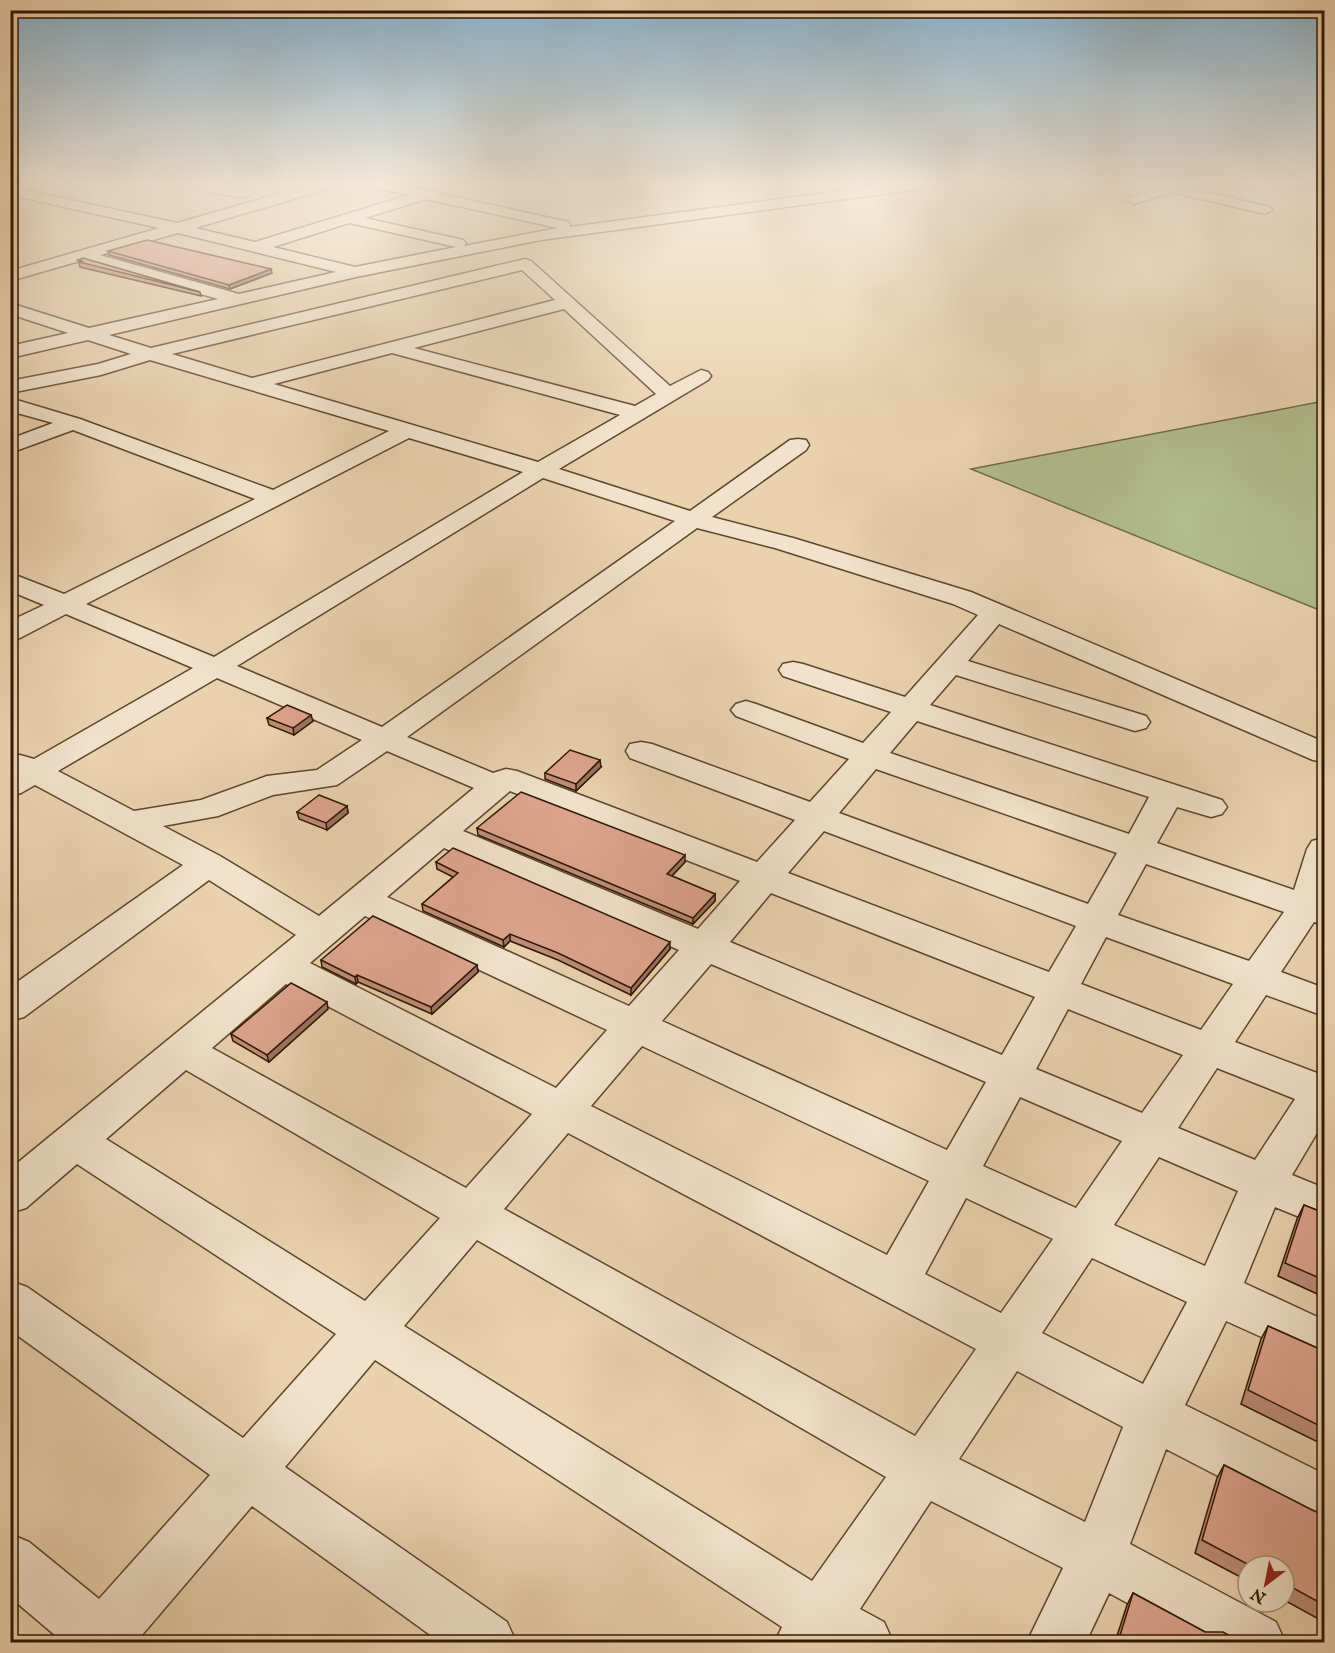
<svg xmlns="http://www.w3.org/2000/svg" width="1335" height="1653" font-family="'IM FELL English',serif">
<rect width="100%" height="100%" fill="#ead2af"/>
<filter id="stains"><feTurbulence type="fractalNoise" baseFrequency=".00333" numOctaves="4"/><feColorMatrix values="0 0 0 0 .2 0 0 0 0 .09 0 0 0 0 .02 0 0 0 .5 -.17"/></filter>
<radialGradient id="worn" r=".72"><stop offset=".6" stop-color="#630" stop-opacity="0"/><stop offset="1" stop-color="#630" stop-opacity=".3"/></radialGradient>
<path fill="#b2bd8e" stroke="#716a47" stroke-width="1.5" d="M1324 401V612L971 469Z"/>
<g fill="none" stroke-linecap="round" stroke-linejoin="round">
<defs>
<g id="minor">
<path d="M186 185H217L249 191 251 194 244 198 193 189Z"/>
<path d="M310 185H333L331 188 195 228 255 242 409 195 376 188 374 185H401L564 221 569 222 570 227 886 185H926L919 189 541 240 356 277 109 335 151 348 525 259 531 261 670 386 701 370 708 372 711 376 708 380 559 469 690 511 790 440 798 439 806 440 809 445 806 450 712 517 793 538 971 592 1324 742V762L1313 760 999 624 968 661 1146 716 1150 722 1146 728 1135 731 956 675 930 705 1222 800 1227 807 1222 814 1211 817 1177 807 1157 843 1294 890 1307 849 1312 841 1324 838V925L1314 922 1281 972 1324 988V1016L1266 995 1235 1042 1317 1073 1324 1071V1121L1292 1175 1324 1188V1227L1275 1207 1244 1283 1324 1320V1365L1226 1321 1185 1405 1324 1474V1528L1305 1521 1166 1449 1130 1544 1276 1622 1285 1642H1199L1109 1593 1086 1642H1027L1063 1568 931 1501 860 1609 884 1622 893 1642H775L782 1627 375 1360 285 1467 507 1622 516 1642H440L252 1506 136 1642H63L10 1597V1534L29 1542 99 1599 210 1475 10 1330V1281L27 1287 243 1438 336 1334 77 1164 26 1208 10 1213V1169L296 935 209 880 24 1017 10 1021V987L183 865 35 785 21 793 10 796V757L20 755 34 759 193 668 66 614 20 638 10 640V621L44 605 10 591V573L64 594 255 499 73 430 10 453V439L53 423 10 411V398L80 419 273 490 389 431 150 360 101 375 10 393V381L98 364 131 354 88 340 10 358V346L68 333 10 314V303L89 328 218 299 83 260 10 281V271L159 228 10 195V187L177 223ZM426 199 558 228 464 246 466 243 463 240 365 218ZM349 223H350L456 247 355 267 273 247ZM178 233 336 272 239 294 100 255ZM522 270 555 300 252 378 172 354ZM564 309 656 394 635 406 414 348ZM392 353 620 415 538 462 274 384ZM409 438 523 472 214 657 86 604ZM543 478 675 521 382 727 237 666ZM697 528 775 548 953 604 978 615 905 697 803 664 793 662 783 664 779 670 783 676 891 712 863 743 756 704 746 701 736 704 731 710 736 716 849 759 810 802 652 744 641 742 630 744 626 751 630 758 795 820 757 862 517 771 506 769 493 773 407 737ZM217 678 362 740 317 770 267 776 201 800 134 811 58 771ZM917 721 1149 797 1129 834 890 753ZM387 751 474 788 319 916 220 856 163 826 218 816 273 795 337 785ZM876 769 1117 853 1088 904 839 813ZM510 791 740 881 698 929 463 831ZM824 831 1076 926 1049 972 788 873ZM444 848 679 950 629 1006 387 897ZM1146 864 1284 912 1249 961 1118 915ZM771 893 1035 997 1002 1055 730 942ZM365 916 607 1030 556 1088 310 963ZM1106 937 1233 984 1201 1030 1081 984ZM711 964 986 1082 947 1150 662 1021ZM286 984 532 1114 466 1188 212 1048ZM1068 1009 1183 1055 1142 1113 1036 1069ZM642 1046 929 1181 887 1255 591 1106ZM1217 1068 1295 1099 1255 1160 1178 1128ZM186 1070 440 1218 365 1301 106 1139ZM1020 1097 1122 1141 1076 1208 983 1166ZM568 1133 976 1349 915 1436 504 1209ZM1159 1157 1238 1191 1205 1266 1114 1225ZM966 1198 1053 1239 1001 1313 925 1274ZM477 1240 886 1477 812 1581 404 1326ZM1092 1258 1187 1302 1143 1384 1042 1333ZM1017 1371 1123 1427 1085 1522 959 1459Z"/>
<path d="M1153 185H1186L1185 187 1270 207 1272 210 1265 214 1172 192 1134 204 1127 200 1129 197 1156 188Z"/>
<path d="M1311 185H1324V191L1313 188Z"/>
</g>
</defs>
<use href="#minor" stroke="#5e462c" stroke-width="3"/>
<use href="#minor" fill="#f1e2cb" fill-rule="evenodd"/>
</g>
<g fill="#be8d7a" stroke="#301800" stroke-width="1.5">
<path d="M1276 185H1310L1309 186 1298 190Z"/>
<path d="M108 251 272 273 230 289 109 255Z"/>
<path d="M78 260 200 292 201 296 80 267Z"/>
<path d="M267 718 313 721 294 735 269 725Z"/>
<path d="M601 767 576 791 545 779V773Z"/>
<path d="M347 806 348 813 327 830 299 819 297 812Z"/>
<path d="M477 828 685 862 672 876 715 894V901L693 924 478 835Z"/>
<path d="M436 862 670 949 631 995 558 960 510 941 504 947 423 911 422 904 453 877 437 869Z"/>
<path d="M321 960 477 965 478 972 432 1014 358 982 356 984 322 967Z"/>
<path d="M328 1009 269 1062 233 1041 231 1034Z"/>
<path d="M1304 1205 1324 1213V1297L1278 1276 1297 1219Z"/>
<path d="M1268 1326 1324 1351V1445L1241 1404 1261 1339Z"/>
<path d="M1224 1465 1312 1510 1324 1515V1622L1284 1600V1566H1248V1581L1195 1553 1217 1478Z"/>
<path d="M1133 1593 1205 1632 1241 1642H1115L1127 1605Z"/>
</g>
<g fill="#9b7363" stroke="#301800" stroke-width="1.5">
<path d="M1302 185H1310L1309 186 1298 190 1299 186Z"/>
<path d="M271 269 272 273 230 289 229 285Z"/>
<path d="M311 715 313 721 294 735 293 728Z"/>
<path d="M600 760 601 767 576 791V784Z"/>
<path d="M347 806 348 813 327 830 326 823Z"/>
<path d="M685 855V862L667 881V874Z"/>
<path d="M715 894V901L693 924V918Z"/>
<path d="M510 934V941L504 947 503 940Z"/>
<path d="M670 942V949L631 995V988Z"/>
<path d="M477 965 478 972 432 1014 431 1007Z"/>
<path d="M357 975 358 982 356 984 355 977Z"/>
<path d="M327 1002 328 1009 269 1062 267 1055Z"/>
</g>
<g fill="#dda48e" stroke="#301800" stroke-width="1.5">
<path d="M147 240 271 269 229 285 108 251Z"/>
<path d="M83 258 200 292 79 262 83 261 78 260Z"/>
<path d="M287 705 311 715 293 728 267 718Z"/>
<path d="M570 750 600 760 576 784 545 773Z"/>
<path d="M521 792 685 855 667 874 715 894 693 918 477 828Z"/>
<path d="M319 795 347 806 326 823 297 812Z"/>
<path d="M453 848 670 942 631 988 558 953 510 934 503 940 422 904 458 873 436 862Z"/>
<path d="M373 916 477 965 431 1007 357 975 355 977 321 960Z"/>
<path d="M291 983 327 1002 267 1055 231 1034Z"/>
<path d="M1304 1205 1324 1213V1280L1285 1263Z"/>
<path d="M1268 1326 1324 1351V1428L1248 1390Z"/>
<path d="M1224 1465 1312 1510 1324 1515V1605L1284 1583V1566H1251L1202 1540Z"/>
<path d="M1133 1593 1205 1632H1223L1241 1642H1118Z"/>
</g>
<linearGradient id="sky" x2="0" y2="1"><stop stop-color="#89b5d3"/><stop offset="0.44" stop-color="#f6ebdb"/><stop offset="1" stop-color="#f6ebdb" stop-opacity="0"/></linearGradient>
<rect width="1335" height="417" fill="url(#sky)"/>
<rect width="1335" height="1653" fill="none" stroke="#ead2af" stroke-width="36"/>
<rect x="12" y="12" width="1311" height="1629" fill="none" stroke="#301800" stroke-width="3"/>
<rect x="18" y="18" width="1299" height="1617" fill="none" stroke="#301800" stroke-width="1.5"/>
<g transform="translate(1266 1584) rotate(212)"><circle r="28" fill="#f1e2cb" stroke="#a4917a" stroke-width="1.5"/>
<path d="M0-4.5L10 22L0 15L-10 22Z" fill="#8f2418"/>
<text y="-9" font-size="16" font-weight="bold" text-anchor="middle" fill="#301800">N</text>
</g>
<rect width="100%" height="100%" filter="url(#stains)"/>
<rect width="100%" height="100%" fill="url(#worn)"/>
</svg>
